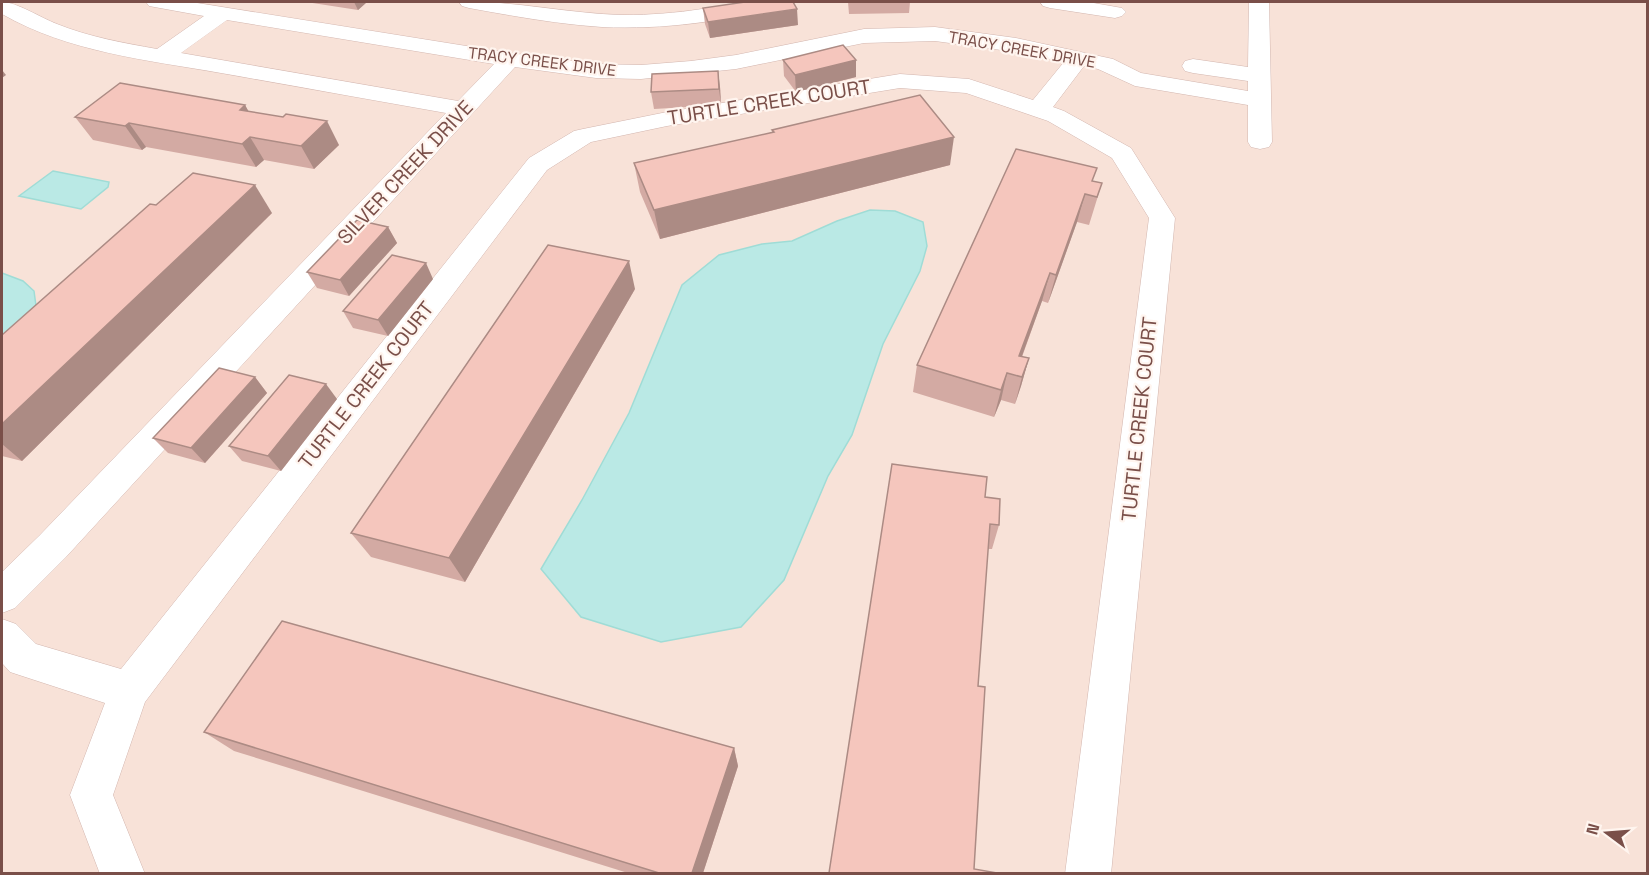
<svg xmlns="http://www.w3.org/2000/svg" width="1649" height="875" font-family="'Space Grotesk',sans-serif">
<rect width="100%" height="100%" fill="#fef0e7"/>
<path fill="#f8e2d8" d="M2 2H1647V873L2 874Z"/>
<g fill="#bae9e5" stroke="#9fdcd6" stroke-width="1.5">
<path d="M53 171 109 182 108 187 81 209 19 196Z"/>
<path d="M870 210 895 211 923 222 927 246 920 271 883 344 852 435 828 476 784 580 741 627 661 642 581 617 541 569 582 500 629 413 682 285 719 255 762 244 792 241 837 221Z"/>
<path d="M2 273 23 281 34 291 36 306 2 341Z"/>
</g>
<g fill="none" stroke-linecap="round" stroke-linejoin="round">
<defs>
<g id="minor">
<path d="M2 2C17 2 41 18 57 24 89 37 124 43 157 49L204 16 149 6 146 2H191L510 53 596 64 641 65 691 61 736 55 864 29 935 27 1016 38 1113 59 1141 73 1248 91V81L1193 73 1185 71 1182 66 1185 61 1193 59 1248 67 1249 2H1269L1272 142 1269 147 1260 149 1251 147 1248 142V105L1135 86 1098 69 1084 66 1053 107 1064 111 1131 148 1175 218 1111 874H1065L1149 218 1112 158 1048 121 966 93 900 88 667 126 591 142 547 170 145 702 113 795 145 874H100L70 795 105 703 10 672 2 663V619L16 624 36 644 121 669 529 158 574 131 583 129 667 112 900 74 969 79 1033 100 1064 62 1016 52 935 41 864 43 736 69 641 79 596 78 515 67 66 557 15 608 2 613V572L40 535 446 113C371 100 296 86 221 73 147 60 68 52 2 14ZM227 20 494 64 458 101 181 53Z"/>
<path d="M459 2C513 0 569 14 624 15 650 15 676 13 702 9 731 5 759 0 788 2L785 6C726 21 663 30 602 27 557 24 513 16 469 8L462 6Z"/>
<path d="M1040 2H1088L1122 8 1126 12 1122 16 1115 18 1050 8 1043 6Z"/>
</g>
</defs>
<use href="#minor" stroke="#d3b6af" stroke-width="1"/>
<use href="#minor" fill="#fff" fill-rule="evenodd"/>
</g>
<g fill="#d3aaa3">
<path d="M306 2H367L358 10Z"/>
<path d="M848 2H910L909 13 849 14Z"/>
<path d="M703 8 798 25 710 38 705 24Z"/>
<path d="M783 60H856V77L796 92 784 76Z"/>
<path d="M720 87 721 105 654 109 651 92Z"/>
<path d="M245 105 248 111 339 145 314 169 264 160 256 167 146 147 142 150 93 140 75 117Z"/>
<path d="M772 130 950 165 660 239 640 192 634 163 772 133Z"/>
<path d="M1093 181 1102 183 1089 225 1077 222 1048 303 1042 301 1022 357 1029 358 1021 386 1015 404 1001 400 994 417 913 392 917 365Z"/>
<path d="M156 205 272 213 22 461 2 456V335Z"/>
<path d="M388 227 397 243 349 296 317 288 307 272Z"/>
<path d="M433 279 388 336 353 328 343 311Z"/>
<path d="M635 289 465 582 371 557 351 533Z"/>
<path d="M255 377 267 393 205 463 168 453 153 438Z"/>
<path d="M337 399 281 471 242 461 229 446Z"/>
<path d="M985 497 999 525 992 549H988L829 873Z"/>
<path d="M204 732 734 748 738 766 703 873H628L234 751Z"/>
</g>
<g fill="#ac8b84">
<path d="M354 2H367L358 10Z"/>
<path d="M797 9 798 25 710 38 708 22Z"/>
<path d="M856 60V77L796 92 795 75Z"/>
<path d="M2 70 6 75 2 78Z"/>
<path d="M718 71 720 87 721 105 719 89Z"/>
<path d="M245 105 258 128 240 110Z"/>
<path d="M327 121 339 145 314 169 301 146Z"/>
<path d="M129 123 146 147 142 150 125 126Z"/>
<path d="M250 137 264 160 256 167 242 144Z"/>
<path d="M954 137 950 165 660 239 654 210Z"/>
<path d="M255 185 272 213 22 461 2 444V424Z"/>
<path d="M1085 194 1077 222 1048 303 1056 275Z"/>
<path d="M388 227 397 243 349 296 340 280Z"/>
<path d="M629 261 635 289 465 582 449 558Z"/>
<path d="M426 263 433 279 388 336 378 320Z"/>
<path d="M1050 273 1042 301 1015 375 1019 356Z"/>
<path d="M1029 358 1021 386 1015 404 1022 377Z"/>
<path d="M1007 373 1001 400 994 417 1001 390Z"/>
<path d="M255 377 267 393 205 463 191 448Z"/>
<path d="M326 384 337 399 281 471 268 456Z"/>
<path d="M734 748 738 766 703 873H692Z"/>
</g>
<g fill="#f5c6bd" stroke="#ac8b84" stroke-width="1.5">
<path d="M745 2H793L797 9 708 22 703 8Z"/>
<path d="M843 45 856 60 795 75 783 60Z"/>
<path d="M718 71 719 89 651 92 652 74Z"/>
<path d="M120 83 245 105 240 110 283 117 286 114 327 121 301 146 250 137 242 144 129 123 125 126 75 117Z"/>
<path d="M920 95 954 137 654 210 634 163 774 132 772 130Z"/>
<path d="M1016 149 1097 168 1092 181 1102 183 1097 197 1085 194 1056 275 1050 273 1019 356 1029 358 1022 377 1007 373 1001 390 917 365Z"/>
<path d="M193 173 255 185 2 424V335L150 204 156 205Z"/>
<path d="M357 220 388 227 340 280 307 272Z"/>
<path d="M548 245 629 261 449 558 351 533Z"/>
<path d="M392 255 426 263 378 320 343 311Z"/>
<path d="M219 368 255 377 191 448 153 438Z"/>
<path d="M289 375 326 384 268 456 229 446Z"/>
<path d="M892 464 987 477 985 497 1000 499 999 525 990 524 978 686 985 687 974 869 997 873H829Z"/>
<path d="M282 621 734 748 692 873H659L204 732Z"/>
</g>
<g text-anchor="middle" stroke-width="4.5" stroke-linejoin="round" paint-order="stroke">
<g font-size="16" fill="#7a4f49" stroke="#fff5ef">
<text transform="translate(1022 49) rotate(10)" y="6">TRACY CREEK DRIVE</text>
<text transform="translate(542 61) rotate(7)" y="6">TRACY CREEK DRIVE</text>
</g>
<g font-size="20" fill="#7a4f49" stroke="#fff5ef">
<text transform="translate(769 102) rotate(-9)" y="7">TURTLE CREEK COURT</text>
<text transform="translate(405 172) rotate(-47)" y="7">SILVER CREEK DRIVE</text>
<text transform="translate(366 385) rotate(-52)" y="7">TURTLE CREEK COURT</text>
<text transform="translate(1139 419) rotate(-84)" y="7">TURTLE CREEK COURT</text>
</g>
</g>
<rect width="1649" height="875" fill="none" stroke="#7a4f49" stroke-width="6"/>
<g transform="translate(1607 833) rotate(286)" stroke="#fff5ef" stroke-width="4.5" paint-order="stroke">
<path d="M0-4.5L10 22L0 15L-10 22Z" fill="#7a4f49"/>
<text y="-9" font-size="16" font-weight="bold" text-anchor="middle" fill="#7a4f49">N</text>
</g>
</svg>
